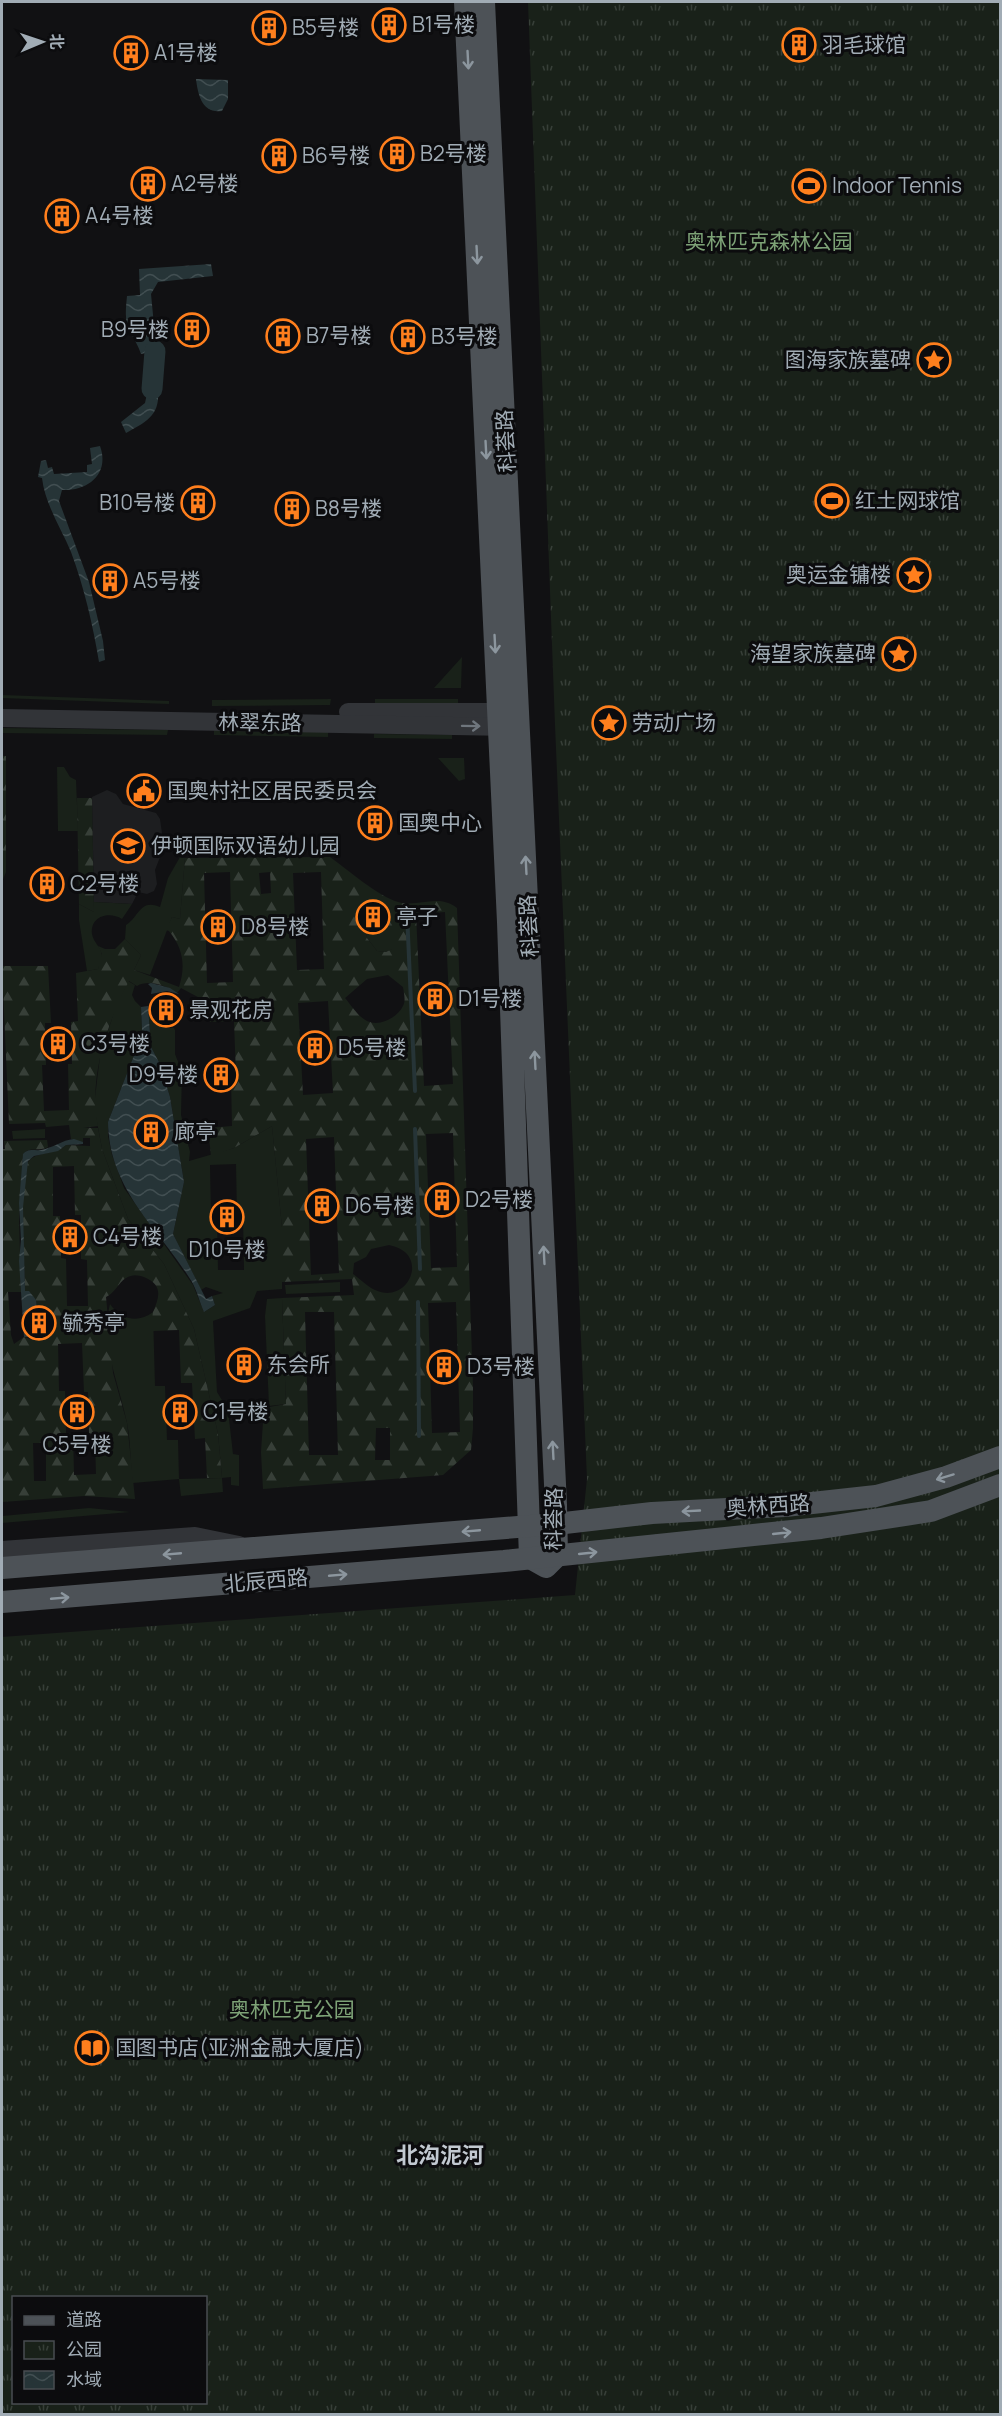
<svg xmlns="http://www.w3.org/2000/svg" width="1002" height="2416" font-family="Manrope,'Noto Sans SC',sans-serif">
<defs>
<pattern id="forest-firs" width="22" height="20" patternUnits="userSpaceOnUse" patternTransform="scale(1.5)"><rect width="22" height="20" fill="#192119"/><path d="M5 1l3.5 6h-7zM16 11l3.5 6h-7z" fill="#373f38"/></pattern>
<pattern id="park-tufts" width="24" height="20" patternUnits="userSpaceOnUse" patternTransform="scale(1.5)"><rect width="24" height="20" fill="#192119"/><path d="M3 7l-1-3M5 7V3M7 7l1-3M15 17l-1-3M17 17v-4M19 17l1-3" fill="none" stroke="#373f38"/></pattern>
<pattern id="water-waves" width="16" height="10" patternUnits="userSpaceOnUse" patternTransform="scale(1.5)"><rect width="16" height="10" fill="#263437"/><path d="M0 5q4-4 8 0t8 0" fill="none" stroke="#424f52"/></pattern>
</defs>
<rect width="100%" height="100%" fill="#111113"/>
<path fill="#1d1e20" d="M107 790 116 794 123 804 156 813 160 819 163 840 162 852 155 870 157 884 154 891 147 894 138 892 132 904 94 902 92 797Z"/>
<g fill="#192119" fill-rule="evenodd">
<path d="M462 657 461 688H434Z"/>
<path d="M2 695 169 701V704L2 698Z"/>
<path d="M331 699 330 705 212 706V700Z"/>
<rect x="375" y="699" width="83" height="6"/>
<path d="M2 728 168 730 167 735 2 733Z"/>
<path d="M214 729 328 732V737L214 735Z"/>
<path d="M374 734 452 735V739L374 738Z"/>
<path d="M438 758H464L465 779 459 781Z"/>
<path d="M57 767H64L70 777 76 780 78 831H58Z"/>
<path d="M180 857 185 858 180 919 172 917 150 975 134 970 141 955 125 939 126 925C139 917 140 898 160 907L168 878Z"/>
<path d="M94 902 132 904 122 919C109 911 90 916 92 934 93 942 101 947 102 955 102 960 100 965 98 969L87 971 79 920V904L94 912Z"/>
<path d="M370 923 380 925 390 939 393 949 386 952 377 951 367 938 365 928Z"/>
<path d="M128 981 135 985 132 995 135 1001 141 1007 142 1029 140 1040 108 1122V1136L112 1155 124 1188 193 1285 204 1312 215 1305 212 1296 223 1293 206 1287 201 1290 173 1234 184 1182 170 1097 160 1064 151 1047 148 1006C154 1021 153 1028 174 1028L175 1030V1054L182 1072 181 1115 190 1152 189 1161 234 1148 272 1126 282 1227V1289L257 1291 250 1308 213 1321 217 1392 228 1410 233 1454 239 1455V1486L231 1485V1477L222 1478 223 1492 181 1496 179 1479 133 1483C130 1463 131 1443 127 1423 119 1384 100 1343 110 1304 120 1319 138 1324 153 1312L155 1386H165L167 1440H178L179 1479 222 1478 218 1434 194 1329 164 1264 128 1219 102 1149 94 1106 100 1056 115 1009ZM236 1164 237 1217H243L244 1270H218L217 1217H211L210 1165Z"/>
<path d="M45 1129V1138L13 1139 12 1131Z"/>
<path d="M340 1282V1292L286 1294 285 1285Z"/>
<path d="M282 1298 286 1404 269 1406 265 1316 267 1299Z"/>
<path d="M89 1508 130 1512 2 1523V1516Z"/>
</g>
<g fill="url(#forest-firs)" fill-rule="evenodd">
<path d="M2 756H6V872L2 881Z"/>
<path d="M77 798H92L94 912 79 904Z"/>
<path d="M330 857C347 869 379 897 398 902 419 908 437 893 457 908L473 1387V1428L471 1450 443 1475 263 1489 261 1452 264 1408 286 1404 282 1298 354 1295 352 1279 282 1282V1227L272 1126 234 1148 211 1156 208 1128 232 1126 231 1076 236 1075 234 1021 210 1022 211 1004 181 988 177 993C167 986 148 979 137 986L129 981C107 1024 88 1078 98 1126L83 1128H98L102 1149 128 1219 164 1264 194 1329 218 1434 222 1478H207L205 1438 195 1439 192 1383H181L179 1330 153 1331C153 1325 152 1317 153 1312 159 1298 164 1285 144 1277 138 1275 132 1274 126 1278 118 1283 115 1293 106 1297L113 1373 127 1423 135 1499 84 1496 2 1502V1149H5L4 1141 47 1140 48 1147C39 1152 30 1146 23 1154L19 1219 21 1292H8L11 1335 14 1344 24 1337 30 1339 36 1334 37 1329 46 1328 45 1318H38L36 1300 25 1293C25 1270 19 1176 28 1162 36 1151 56 1155 66 1145L90 1146V1138H83V1142L71 1139 69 1125 46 1127 45 1123 9 1124 2 966H48L51 1023H45L46 1065H42L44 1111 69 1110 68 1064H72L71 1022 78 1021 76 973 98 969 102 954 98 946 105 949H115L125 939 141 955 134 970 179 987C186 966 183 948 169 931L166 930 172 917 180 919 185 858ZM230 872 233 982 207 983 204 873ZM270 872 271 893 261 894 259 873ZM321 872 324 969 297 970 293 873ZM368 912H377C378 927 389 935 392 949L386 952 377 951 367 938 365 928 370 923H368ZM445 912 453 1084 424 1086 416 914ZM388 975 403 987C404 993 406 1001 403 1006 398 1017 381 1026 370 1022 360 1020 351 1005 345 998L367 979ZM328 1001 333 1093 303 1095 298 1003ZM453 1133 457 1267 431 1268 426 1134ZM334 1137 339 1273 311 1275 306 1139ZM74 1166 75 1215H81V1259L87 1260 88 1306H67L66 1259 61 1258 60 1216H53V1167ZM389 1245C432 1253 408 1306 375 1290 368 1287 360 1279 353 1274L354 1263 366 1257 371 1249ZM456 1302 460 1432 432 1433 428 1303ZM305 1312H334L338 1455H309ZM82 1343 84 1392H88L89 1433 95 1435 96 1474 74 1475 73 1434 66 1433 65 1391H59L58 1344ZM376 1428H390V1460H375ZM33 1443H46V1481H34Z"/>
</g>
<path fill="url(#park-tufts)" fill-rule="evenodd" d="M528 2H1000V2414H2V1637L575 1595 587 1479 555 724ZM14 2298H206V2402H14Z"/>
<g fill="url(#water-waves)">
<path d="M196 79 228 80V99L222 111C202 114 198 95 196 79Z"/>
<path d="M211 264 213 276 158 282 151 294 156 346 155 351 141 354C138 345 134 339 130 331 124 321 126 307 127 296L140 295 139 269Z"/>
<path d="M148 389 158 392C160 416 144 423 126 433L121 422 145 403Z"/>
<path d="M100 446C110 474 88 491 62 490L59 501 89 582 103 641 105 660 99 662C93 625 84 587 71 552 61 528 45 504 42 478L38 477 41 461 46 460 48 468 52 467 54 474 87 472V465L92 464 90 448Z"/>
<path d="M151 983 170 988 179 994 167 991 151 994 152 988 148 984Z"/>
<path d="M148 1006 151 1047 160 1064 170 1097 184 1182 173 1234 206 1299 212 1296 215 1305 204 1312C200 1303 197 1291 192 1282 159 1228 109 1191 108 1122L140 1040 142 1029 141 1007Z"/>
<path d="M74 1139 83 1142V1144L66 1145 58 1151 34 1156 28 1161 23 1207 25 1291H29L36 1300 38 1318H33L34 1329H37L35 1337H24L19 1261 21 1240 19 1203 23 1154C29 1148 33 1151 41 1150 53 1148 62 1140 74 1139Z"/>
</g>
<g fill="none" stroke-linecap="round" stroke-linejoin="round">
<g stroke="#263437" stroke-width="4">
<path d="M407 913 415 1091"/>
<path d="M415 1129 420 1269"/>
<path d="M418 1302 419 1436"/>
</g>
<path stroke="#263437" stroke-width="21" d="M152 389 155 351"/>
<g stroke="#323438" stroke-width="18">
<path d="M348 712H510"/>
<path d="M2 718 513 727"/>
<path d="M2 1550 195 1536 239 1545"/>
</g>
<g stroke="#4d5257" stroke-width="22">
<path d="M465 2 508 922 530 1558 546 1567 557 1556 556 1505 484 2"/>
<path d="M2 1568 556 1524 652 1513 785 1506 876 1496 946 1477 1000 1457"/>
<path d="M2 1602 504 1561 821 1528 931 1511 1000 1485"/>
</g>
</g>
<defs><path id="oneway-shaft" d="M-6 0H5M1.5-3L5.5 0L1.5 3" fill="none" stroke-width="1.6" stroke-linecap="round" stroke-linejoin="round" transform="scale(1.5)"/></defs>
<g stroke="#8c969e">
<use href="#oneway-shaft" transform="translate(468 60) rotate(87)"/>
<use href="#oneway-shaft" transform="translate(477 255) rotate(87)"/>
<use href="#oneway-shaft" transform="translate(486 450) rotate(87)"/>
<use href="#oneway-shaft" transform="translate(495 644) rotate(87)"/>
<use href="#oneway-shaft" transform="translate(526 865) rotate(-93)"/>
<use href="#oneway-shaft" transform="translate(535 1060) rotate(-93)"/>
<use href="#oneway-shaft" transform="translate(544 1255) rotate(-93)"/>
<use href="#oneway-shaft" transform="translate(553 1450) rotate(-93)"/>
<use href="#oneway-shaft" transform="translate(945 1477) rotate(163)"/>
<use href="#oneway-shaft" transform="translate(691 1511) rotate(177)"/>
<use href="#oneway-shaft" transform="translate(471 1531) rotate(175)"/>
<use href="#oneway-shaft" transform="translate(782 1533) rotate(-6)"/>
<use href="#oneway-shaft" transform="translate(588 1553) rotate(-6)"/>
<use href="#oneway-shaft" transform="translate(172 1554) rotate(175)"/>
<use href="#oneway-shaft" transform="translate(338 1575) rotate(-5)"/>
<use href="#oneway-shaft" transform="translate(60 1598) rotate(-5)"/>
</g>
<use stroke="#6f767d" href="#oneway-shaft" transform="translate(471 726) rotate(1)"/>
<defs>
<symbol id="building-ring" viewBox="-11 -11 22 22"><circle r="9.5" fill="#0c0c0e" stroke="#ff7f1d" stroke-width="1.5"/><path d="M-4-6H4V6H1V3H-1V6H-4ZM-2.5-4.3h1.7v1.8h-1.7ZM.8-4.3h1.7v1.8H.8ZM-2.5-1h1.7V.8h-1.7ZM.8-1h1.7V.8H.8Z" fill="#ff7f1d"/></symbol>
<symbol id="stadium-ring" viewBox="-11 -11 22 22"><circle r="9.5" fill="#0c0c0e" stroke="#ff7f1d" stroke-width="1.5"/><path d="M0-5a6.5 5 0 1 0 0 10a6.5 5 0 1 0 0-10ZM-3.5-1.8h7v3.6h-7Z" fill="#ff7f1d"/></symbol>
<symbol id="sight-ring" viewBox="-11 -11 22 22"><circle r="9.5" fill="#0c0c0e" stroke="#ff7f1d" stroke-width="1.5"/><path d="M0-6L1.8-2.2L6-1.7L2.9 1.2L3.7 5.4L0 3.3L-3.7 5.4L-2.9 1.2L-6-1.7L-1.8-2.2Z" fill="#ff7f1d"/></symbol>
<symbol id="civic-ring" viewBox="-11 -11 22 22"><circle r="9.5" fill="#0c0c0e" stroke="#ff7f1d" stroke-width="1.5"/><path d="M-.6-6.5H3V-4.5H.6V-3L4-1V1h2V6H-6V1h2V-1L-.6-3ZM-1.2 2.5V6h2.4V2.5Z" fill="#ff7f1d"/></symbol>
<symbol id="school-ring" viewBox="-11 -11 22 22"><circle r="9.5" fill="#0c0c0e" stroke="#ff7f1d" stroke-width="1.5"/><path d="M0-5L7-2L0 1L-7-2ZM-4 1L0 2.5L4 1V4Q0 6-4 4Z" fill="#ff7f1d"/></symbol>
<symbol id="library-ring" viewBox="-11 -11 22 22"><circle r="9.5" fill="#0c0c0e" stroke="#ff7f1d" stroke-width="1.5"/><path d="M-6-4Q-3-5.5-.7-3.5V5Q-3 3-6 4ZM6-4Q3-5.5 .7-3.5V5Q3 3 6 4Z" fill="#ff7f1d"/></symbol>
</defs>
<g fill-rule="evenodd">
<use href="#building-ring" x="370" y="6" width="38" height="38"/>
<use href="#building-ring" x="250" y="9" width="38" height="38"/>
<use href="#building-ring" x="780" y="26" width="38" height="38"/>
<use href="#building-ring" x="112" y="34" width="38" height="38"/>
<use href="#building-ring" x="378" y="135" width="38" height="38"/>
<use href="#building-ring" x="260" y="137" width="38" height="38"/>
<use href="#building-ring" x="129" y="165" width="38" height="38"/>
<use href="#stadium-ring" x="790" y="167" width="38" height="38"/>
<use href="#building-ring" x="43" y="197" width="38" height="38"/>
<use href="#building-ring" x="173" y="311" width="38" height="38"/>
<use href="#building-ring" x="264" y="317" width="38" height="38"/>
<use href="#building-ring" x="389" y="318" width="38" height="38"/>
<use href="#sight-ring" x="915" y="341" width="38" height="38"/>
<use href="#stadium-ring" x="813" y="482" width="38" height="38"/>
<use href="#building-ring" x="179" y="484" width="38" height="38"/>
<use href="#building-ring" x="273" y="490" width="38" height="38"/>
<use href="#sight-ring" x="895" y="556" width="38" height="38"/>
<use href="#building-ring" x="91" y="562" width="38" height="38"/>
<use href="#sight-ring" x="880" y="635" width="38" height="38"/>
<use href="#sight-ring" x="590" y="704" width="38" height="38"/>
<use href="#civic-ring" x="125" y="772" width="38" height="38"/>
<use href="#building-ring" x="356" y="804" width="38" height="38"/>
<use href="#school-ring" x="109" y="827" width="38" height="38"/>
<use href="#building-ring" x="28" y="865" width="38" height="38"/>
<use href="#building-ring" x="354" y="898" width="38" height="38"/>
<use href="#building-ring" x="199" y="908" width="38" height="38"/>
<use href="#building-ring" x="416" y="980" width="38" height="38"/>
<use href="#building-ring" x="147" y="991" width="38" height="38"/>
<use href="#building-ring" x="39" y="1025" width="38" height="38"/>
<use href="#building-ring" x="296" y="1029" width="38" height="38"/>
<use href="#building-ring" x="202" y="1056" width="38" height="38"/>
<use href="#building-ring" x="132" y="1113" width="38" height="38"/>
<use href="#building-ring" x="423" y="1181" width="38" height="38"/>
<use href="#building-ring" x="303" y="1187" width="38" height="38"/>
<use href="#building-ring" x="208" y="1198" width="38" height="38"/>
<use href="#building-ring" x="51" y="1218" width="38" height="38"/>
<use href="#building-ring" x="20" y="1304" width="38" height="38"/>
<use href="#building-ring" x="225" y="1346" width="38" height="38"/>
<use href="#building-ring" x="425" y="1348" width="38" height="38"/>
<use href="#building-ring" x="58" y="1393" width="38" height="38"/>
<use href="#building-ring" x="161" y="1393" width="38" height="38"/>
<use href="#library-ring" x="73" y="2029" width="38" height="38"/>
</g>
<g text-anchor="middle" stroke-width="6" stroke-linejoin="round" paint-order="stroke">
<g font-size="21" fill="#a1acb5" stroke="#0c0c0e" text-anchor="start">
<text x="412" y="32">B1号楼</text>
<text x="292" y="35">B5号楼</text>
<text x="822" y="52">羽毛球馆</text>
<text x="154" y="60">A1号楼</text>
<text x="420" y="161">B2号楼</text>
<text x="302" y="163">B6号楼</text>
<text x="171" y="191">A2号楼</text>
<text x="832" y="193">Indoor Tennis</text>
<text x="85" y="223">A4号楼</text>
<text x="169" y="337" text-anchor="end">B9号楼</text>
<text x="306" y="343">B7号楼</text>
<text x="431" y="344">B3号楼</text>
<text x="911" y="367" text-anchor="end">图海家族墓碑</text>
<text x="855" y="508">红土网球馆</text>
<text x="175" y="510" text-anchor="end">B10号楼</text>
<text x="315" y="516">B8号楼</text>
<text x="891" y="582" text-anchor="end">奥运金镛楼</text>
<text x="133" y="588">A5号楼</text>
<text x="876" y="661" text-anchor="end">海望家族墓碑</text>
<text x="632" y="730">劳动广场</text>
<text x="167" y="798">国奥村社区居民委员会</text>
<text x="398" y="830">国奥中心</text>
<text x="151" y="853">伊顿国际双语幼儿园</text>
<text x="70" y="891">C2号楼</text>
<text x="396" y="924">亭子</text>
<text x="241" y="934">D8号楼</text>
<text x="458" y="1006">D1号楼</text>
<text x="189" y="1017">景观花房</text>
<text x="81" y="1051">C3号楼</text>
<text x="338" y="1055">D5号楼</text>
<text x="198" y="1082" text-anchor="end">D9号楼</text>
<text x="174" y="1139">廊亭</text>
<text x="465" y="1207">D2号楼</text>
<text x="345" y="1213">D6号楼</text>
<text x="93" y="1244">C4号楼</text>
<text x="227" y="1257" text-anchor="middle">D10号楼</text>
<text x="62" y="1330">毓秀亭</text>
<text x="267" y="1372">东会所</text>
<text x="467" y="1374">D3号楼</text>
<text x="203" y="1419">C1号楼</text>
<text x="77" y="1452" text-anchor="middle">C5号楼</text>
<text x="115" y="2055">国图书店(亚洲金融大厦店)</text>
</g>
<g font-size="21" fill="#7da276" stroke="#0c0c0e">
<text x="769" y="249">奥林匹克森林公园</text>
<text x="292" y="2017">奥林匹克公园</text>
</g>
<g font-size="21" fill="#a1acb5" stroke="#0c0c0e">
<text transform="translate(506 441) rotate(-93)" y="7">科荟路</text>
<text transform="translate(260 723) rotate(1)" y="7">林翠东路</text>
<text transform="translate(529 926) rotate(-93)" y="7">科荟路</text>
<text transform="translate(768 1506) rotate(-4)" y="7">奥林西路</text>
<text transform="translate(554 1519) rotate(-89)" y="7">科荟路</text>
<text transform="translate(266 1581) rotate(-5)" y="7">北辰西路</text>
</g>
<g font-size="22" font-weight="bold" fill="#c2c9d1" stroke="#0c0c0e">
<text x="440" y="2163">北沟泥河</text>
</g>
</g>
<rect width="1002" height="2416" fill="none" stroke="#a1acb5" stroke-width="6"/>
<rect x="12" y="2296" width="195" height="108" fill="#0c0c0e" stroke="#484c51" stroke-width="1.5"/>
<rect x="24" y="2316" width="30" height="9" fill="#4d5257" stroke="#484c51" stroke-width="1.5"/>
<text x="66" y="2326" font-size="18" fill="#a1acb5">道路</text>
<rect x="24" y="2341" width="30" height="18" fill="url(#park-tufts)" stroke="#484c51" stroke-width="1.5"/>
<text x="66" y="2356" font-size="18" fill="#a1acb5">公园</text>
<rect x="24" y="2371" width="30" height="18" fill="url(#water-waves)" stroke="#484c51" stroke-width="1.5"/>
<text x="66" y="2386" font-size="18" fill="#a1acb5">水域</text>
<g transform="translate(42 42) rotate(88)" stroke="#0c0c0e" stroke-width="4.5" paint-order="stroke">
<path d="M0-4.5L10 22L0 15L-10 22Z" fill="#a1acb5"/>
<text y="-9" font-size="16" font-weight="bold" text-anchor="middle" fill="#a1acb5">北</text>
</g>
</svg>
